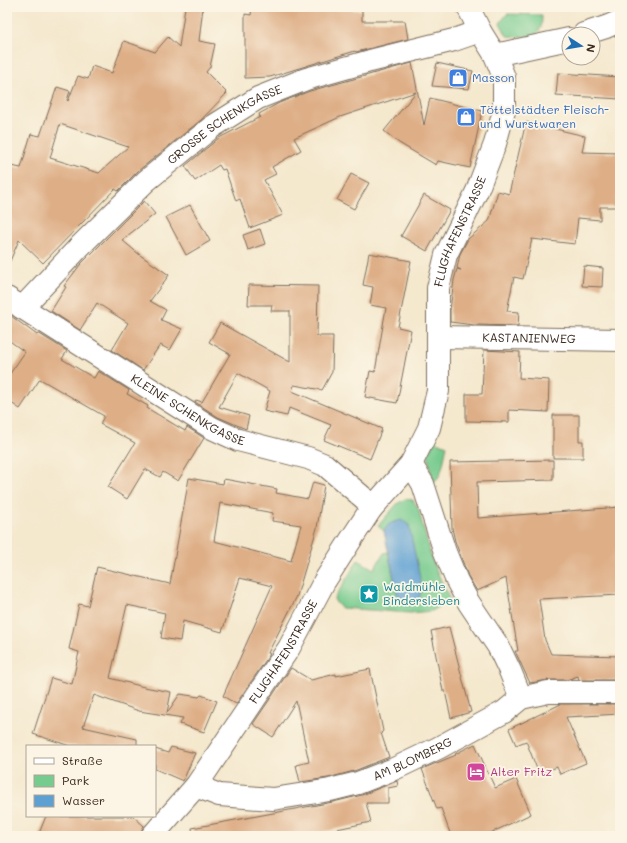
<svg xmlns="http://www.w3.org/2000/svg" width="627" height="843" font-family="Mali,sans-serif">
<rect width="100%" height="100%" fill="#fcf5e5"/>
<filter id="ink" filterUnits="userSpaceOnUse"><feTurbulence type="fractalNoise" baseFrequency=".025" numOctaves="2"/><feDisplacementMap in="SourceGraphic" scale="8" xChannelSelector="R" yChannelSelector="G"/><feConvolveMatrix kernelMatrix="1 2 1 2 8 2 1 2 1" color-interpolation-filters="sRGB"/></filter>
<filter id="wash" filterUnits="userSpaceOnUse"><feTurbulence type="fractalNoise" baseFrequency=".012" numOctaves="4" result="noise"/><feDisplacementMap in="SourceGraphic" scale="16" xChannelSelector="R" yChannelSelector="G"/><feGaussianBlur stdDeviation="0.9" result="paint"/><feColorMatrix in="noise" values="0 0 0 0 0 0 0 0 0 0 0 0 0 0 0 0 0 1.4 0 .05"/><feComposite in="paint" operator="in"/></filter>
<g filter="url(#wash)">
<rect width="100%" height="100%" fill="#f4e8cd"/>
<g fill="#76cb8e" stroke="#587a56">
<path d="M507 14 542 15C542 20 542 27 539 31 534 39 515 37 507 36L500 23Z"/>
<path d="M434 441 447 446C444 455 443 477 434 482L430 469 428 454Z"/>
<path d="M405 499 413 500 418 508 433 563 450 600 432 611 410 613 342 608 337 604 334 599 358 560 374 569 384 553 388 552 397 593 389 524 384 531 378 526 397 504Z"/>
</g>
<path fill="#5fa0d3" stroke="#4d6578" d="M401 520 409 525 422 588 418 603 406 606 397 593 384 531 389 524Z"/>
<g id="blocks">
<g fill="#deaf87" fill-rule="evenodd">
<path d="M185 7H203L199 41 215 44 210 67 206 72 227 93 201 120 138 171 118 191 115 189 43 263 19 240 7 268V179L11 166 21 168 31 134 40 136 57 87 70 91 67 100 68 101 78 76 88 79 92 66 112 73 124 41 155 52 168 37 179 47ZM60 124 75 129 128 147 99 173 50 158Z"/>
<path d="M252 7H336V10H362V21H405L408 39 356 52 355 51 270 77 245 78V14L251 15Z"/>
<path d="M412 63 424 125 430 98 482 111 470 168 438 161 436 165 399 143 384 131 416 92 340 117 294 138 301 150 272 167 276 174 264 180 283 215 250 228 240 199 236 201 225 169 222 170 219 165 195 181 185 166 219 138 260 117 259 114 279 103 310 91Z"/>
<path d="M437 63 473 71 469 89 432 86Z"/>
<path d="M558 73 620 77V99L556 95Z"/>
<path d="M526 122 585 136 582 152 620 153V207H600V220L578 218 575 244 532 239 523 279 514 277 507 311 519 312 518 326 474 325 450 322V310L454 280 457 269 461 270 457 268 460 254 468 239 489 221 498 191 509 194Z"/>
<path d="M351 174 369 183 354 209 337 200Z"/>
<path d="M424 195 450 210 427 251 401 236Z"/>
<path d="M144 201 155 214 122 240 140 255 169 275 150 301 166 310 161 320 182 329 170 350 160 345 143 370 112 350 128 323 97 303 80 330 51 311 66 287 64 286 80 265Z"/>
<path d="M190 205 210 241 186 255 166 217Z"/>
<path d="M260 229 265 244 248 250 243 235Z"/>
<path d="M369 253 411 261 398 327 411 330 397 403 365 397 370 371 375 372 386 308 370 305 373 287 363 285Z"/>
<path d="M584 266 603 268 602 287 582 286Z"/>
<path d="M249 285 318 286 317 336H333L332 372 322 390 294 385 292 391 382 429 370 459 324 440 331 425 289 408 287 416 264 411 270 391 238 373 219 407 249 416 246 429 218 417 195 402 196 400 202 402 230 354 209 342 220 323 290 362V311H271L272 305H248Z"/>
<path d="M7 313 37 335 38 333 67 351 62 359 94 378 98 371 129 390 127 394 148 406 147 408 185 431 187 427 204 438 178 481 163 472 160 477 145 469 127 499 108 487 135 443 100 424 104 416 40 379 20 409 7 400V378L25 352 7 339Z"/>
<path d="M484 350 520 352 519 378 549 380 548 412 509 410V422L466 421V394H482Z"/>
<path d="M553 415H579V441H583V458H553Z"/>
<path d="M553 460V480L477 482 478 518 620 507V595L539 599 545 640 551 654 620 656V680H579L578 676 566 680H548L530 683 515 651H518L506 578 477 591 468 576 455 541 452 528 450 462Z"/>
<path d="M189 478 223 484 224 479 277 489 276 493 308 499 313 482 324 485 317 528 297 596 268 653 270 654 236 704 223 696 272 586 240 578 222 632 183 621 180 641 161 638 165 613 127 605 110 678 144 687 171 692 167 713 180 694 199 697 201 695 217 701 204 732 180 724 183 718 139 711 94 695 83 727 137 739V746H70L33 734 51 678 72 684 79 652 69 649 79 604 88 606 97 567 170 584ZM220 503 273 513 272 521 301 525 291 561 214 541Z"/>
<path d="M449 627 471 712 451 718 445 691H443L431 631Z"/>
<path d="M291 668 311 680 336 674V676L370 669 383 731 381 733 389 757 354 771 328 778 300 782 296 765 309 762 296 701 273 737 253 724Z"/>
<path d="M561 704H620V714L566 717 586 763 560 774 557 767 539 774 526 741 516 745 509 729Z"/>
<path d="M475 744 495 788 516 779 531 814 484 836H451L441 808 437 809 422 769 456 755 455 754Z"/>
<path d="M171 747 195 753 183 781 155 769V749L168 753Z"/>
<path d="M397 781 398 786 388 788V803H366L371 822 322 832 323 836H193L192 828 333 802 362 795Z"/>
<path d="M46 816H133L144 826 140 833V836H38Z"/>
</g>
</g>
</g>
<g filter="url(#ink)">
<use href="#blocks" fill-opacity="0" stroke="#7c6c5b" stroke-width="1"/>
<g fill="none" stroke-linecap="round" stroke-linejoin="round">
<defs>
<g id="minor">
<path d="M584 34 606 27 620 21"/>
<path d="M495 55 569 39"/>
<path id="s1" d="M7 298 212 428 238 440 308 458 325 465 366 500 371 509"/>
<path id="s2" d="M22 308 82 244 146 181 212 127 258 98 306 79 370 61 454 40 480 31"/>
<path id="s3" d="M438 337 620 340"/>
<path d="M411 464 423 484 445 552 457 581 469 603 498 646 510 671 521 698"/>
<path id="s4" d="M196 786 219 795 273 799 330 790 358 783 394 769 438 748 504 712 521 698 548 692H620"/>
<path id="s5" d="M152 836 196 786 289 648 324 582 352 538 371 509 411 464 429 428 438 391V288L446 255 477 191 495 144 504 111V77L495 55 480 31 468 7"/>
</g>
</defs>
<use href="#minor" stroke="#7c6c5b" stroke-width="24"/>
<use href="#minor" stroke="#fff" stroke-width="22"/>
</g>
</g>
<defs>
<symbol id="shop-square" viewBox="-11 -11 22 22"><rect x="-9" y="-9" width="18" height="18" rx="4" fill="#3f7fe0" stroke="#fcf5e5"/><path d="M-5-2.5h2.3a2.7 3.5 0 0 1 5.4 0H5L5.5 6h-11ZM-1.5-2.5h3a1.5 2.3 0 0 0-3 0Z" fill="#fff"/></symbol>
<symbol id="sight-square" viewBox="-11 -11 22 22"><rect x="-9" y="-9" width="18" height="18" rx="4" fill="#0f9aa8" stroke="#fcf5e5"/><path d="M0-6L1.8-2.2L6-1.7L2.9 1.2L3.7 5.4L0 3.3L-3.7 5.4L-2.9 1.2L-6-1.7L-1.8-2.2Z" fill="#fff"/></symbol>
<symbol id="hotel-square" viewBox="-11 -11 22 22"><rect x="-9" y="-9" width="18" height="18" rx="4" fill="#d1479c" stroke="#fcf5e5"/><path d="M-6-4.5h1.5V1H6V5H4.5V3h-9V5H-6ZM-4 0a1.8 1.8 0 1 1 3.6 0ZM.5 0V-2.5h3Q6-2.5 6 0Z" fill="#fff"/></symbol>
</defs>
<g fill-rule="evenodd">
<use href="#shop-square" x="447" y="67" width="22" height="22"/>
<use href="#shop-square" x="455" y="106" width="22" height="22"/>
<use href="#sight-square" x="358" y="583" width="22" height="22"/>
<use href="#hotel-square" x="465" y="761" width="22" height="22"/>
</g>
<g text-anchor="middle" stroke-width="3.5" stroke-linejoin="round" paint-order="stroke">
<g font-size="12" fill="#366cbe" stroke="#fcf5e5" text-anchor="start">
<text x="472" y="82">Masson</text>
<text x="480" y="114">Töttelstädter Fleisch-<tspan x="480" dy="14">und Wurstwaren</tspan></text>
</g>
<g font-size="12" fill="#3b2a1e" stroke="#fcf5e5">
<text dy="4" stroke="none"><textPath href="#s2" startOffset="275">GROSSE SCHENKGASSE</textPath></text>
<text dy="4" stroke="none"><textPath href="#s5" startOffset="697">FLUGHAFENSTRASSE</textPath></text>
<text dy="4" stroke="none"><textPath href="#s3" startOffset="91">KASTANIENWEG</textPath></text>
<text dy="4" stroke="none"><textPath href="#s1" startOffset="213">KLEINE SCHENKGASSE</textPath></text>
<text dy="4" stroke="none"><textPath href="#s5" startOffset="227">FLUGHAFENSTRASSE</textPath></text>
<text dy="4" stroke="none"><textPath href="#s4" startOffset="225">AM BLOMBERG</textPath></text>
</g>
<g font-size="12" fill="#0d838f" stroke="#fcf5e5" text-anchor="start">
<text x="383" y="591">Waidmühle<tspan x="383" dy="14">Bindersleben</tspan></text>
</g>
<g font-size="12" fill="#b23c85" stroke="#fcf5e5" text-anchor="start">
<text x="490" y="776">Alter Fritz</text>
</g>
</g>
<rect width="627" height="843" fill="none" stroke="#fcf5e5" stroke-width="24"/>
<rect x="26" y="745" width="130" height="72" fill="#fcf5e5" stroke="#afa495"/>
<rect x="34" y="758" width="20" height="6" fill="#ffffff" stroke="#afa495"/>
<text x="62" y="765" font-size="12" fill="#3b2a1e">Straße</text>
<rect x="34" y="775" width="20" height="12" fill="#76cb8e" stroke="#afa495"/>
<text x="62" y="785" font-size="12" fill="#3b2a1e">Park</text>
<rect x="34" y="795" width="20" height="12" fill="#5fa0d3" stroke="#afa495"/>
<text x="62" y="805" font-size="12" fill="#3b2a1e">Wasser</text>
<g transform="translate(581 46) rotate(102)"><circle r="19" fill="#fcf5e5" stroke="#afa495"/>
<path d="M0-3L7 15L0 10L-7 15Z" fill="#1f6fb2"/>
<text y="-6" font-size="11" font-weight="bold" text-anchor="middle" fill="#3b2a1e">N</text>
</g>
</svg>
